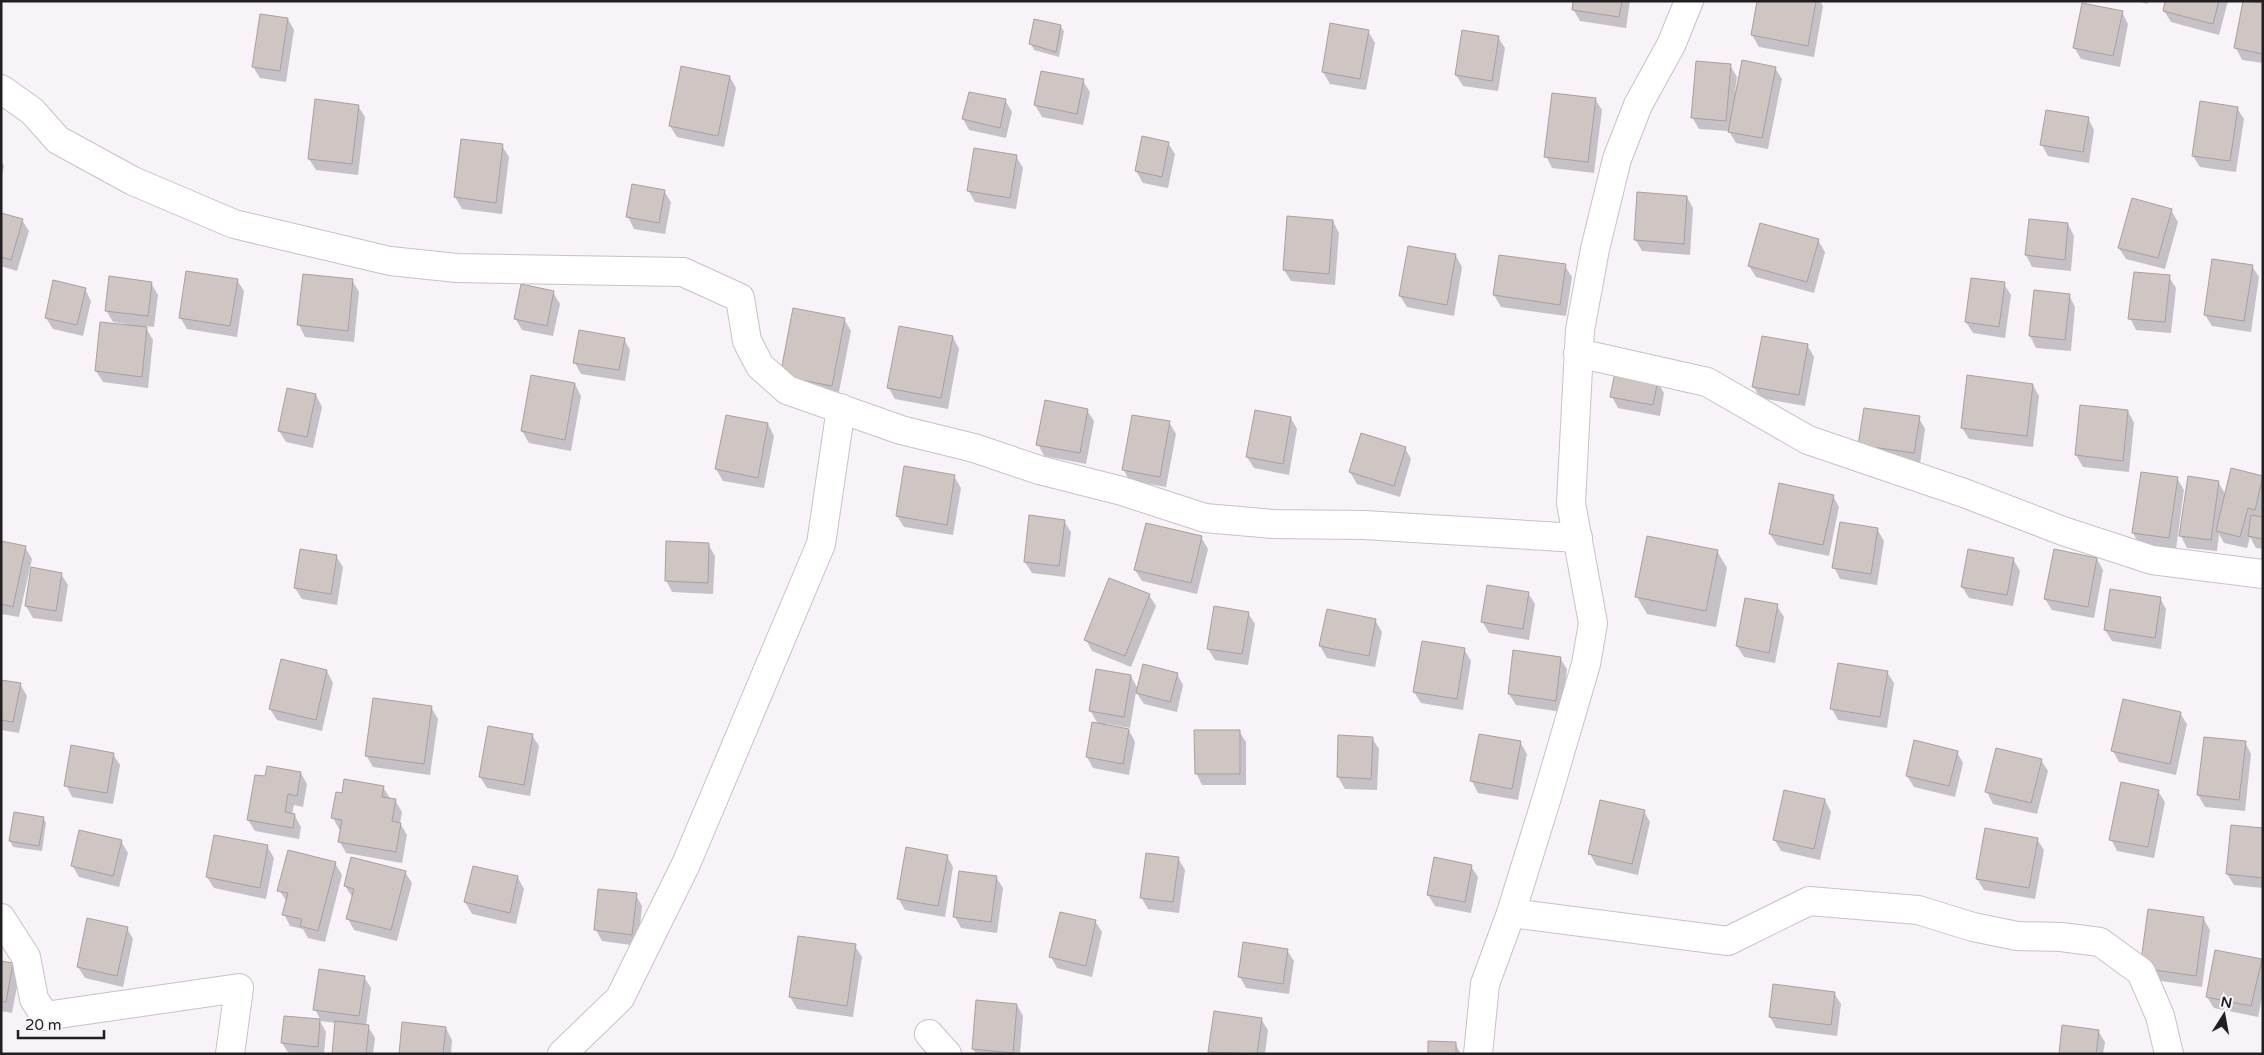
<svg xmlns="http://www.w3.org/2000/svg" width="2264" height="1055" font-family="'Varela Round',sans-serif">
<rect width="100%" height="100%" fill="#f8f2f9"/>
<g fill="#0003">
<path d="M1575 1H1630L1626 28 1580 21 1573 9Z"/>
<path d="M1758 1H1820L1823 6 1814 57 1759 47 1752 35Z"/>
<path d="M2137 1H2148V4Z"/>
<path d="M2166 1H2228L2219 35 2171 22 2164 11Z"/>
<path d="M2244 1 2263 4V63L2242 60 2236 48Z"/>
<path d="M2122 12 2128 24 2120 67 2081 59 2074 47Z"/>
<path d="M288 19 294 30 286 82 260 78 253 67Z"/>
<path d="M1060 26 1064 31 1059 57 1034 50 1031 44Z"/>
<path d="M1368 31 1375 43 1366 90 1330 84 1323 72Z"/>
<path d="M1498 37 1505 48 1498 91 1463 86 1456 75Z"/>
<path d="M1730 65 1737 77 1735 92 1775 68 1782 79 1768 149 1736 143 1729 131 1699 129 1692 117Z"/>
<path d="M730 77 736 88 724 147 677 137 670 126Z"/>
<path d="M1083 81 1090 92 1083 125 1042 117 1035 105Z"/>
<path d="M1595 99 1602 110 1594 173 1552 168 1546 156Z"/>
<path d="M1005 100 1012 112 1006 138 969 130 963 119Z"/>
<path d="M358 106 365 117 358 175 316 170 309 159Z"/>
<path d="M2237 108 2244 119 2236 172 2200 167 2193 156Z"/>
<path d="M2088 118 2094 130 2089 163 2048 156 2042 145Z"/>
<path d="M462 141 502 146 509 157 502 214 462 209 455 197Z"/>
<path d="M1168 143 1175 154 1168 188 1143 183 1136 171Z"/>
<path d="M1016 156 1023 168 1016 209 975 202 968 190Z"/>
<path d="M1 161 4 166 1 181Z"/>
<path d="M664 191 671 202 665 234 634 229 628 217Z"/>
<path d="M1687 197 1693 208 1690 255 1642 251 1635 239Z"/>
<path d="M2171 210 2178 222 2165 269 2126 259 2119 248Z"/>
<path d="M1 214 22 220 29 231 17 271 1 266Z"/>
<path d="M2030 220 2068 224 2074 236 2071 271 2032 267 2026 255Z"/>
<path d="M1333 221 1339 233 1335 285 1291 281 1284 270Z"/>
<path d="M1818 240 1825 252 1814 293 1756 277 1749 266Z"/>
<path d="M1456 256 1462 267 1454 316 1407 307 1400 296Z"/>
<path d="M1565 266 1572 277 1566 316 1501 307 1494 295Z"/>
<path d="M2252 266 2259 277 2251 332 2212 326 2205 315Z"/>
<path d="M304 276 352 280 359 292 354 342 305 337 299 325Z"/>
<path d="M2169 277 2176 288 2171 333 2136 330 2130 318Z"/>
<path d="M237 280 244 291 237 337 187 329 180 317Z"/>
<path d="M151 283 158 295 154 327 145 326 153 340 148 388 103 382 96 371 127 324 113 322 106 310Z"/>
<path d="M2004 284 2011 295 2005 338 1973 333 1966 322Z"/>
<path d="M85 289 91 301 83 336 53 329 46 318Z"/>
<path d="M553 292 560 304 553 336 522 330 515 318Z"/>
<path d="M2069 295 2075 307 2071 351 2036 348 2030 336Z"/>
<path d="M844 319 851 331 838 397 788 387Z"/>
<path d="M953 337 959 349 948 409 895 399 888 387Z"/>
<path d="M624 339 630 350 625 381 581 374 575 363Z"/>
<path d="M1808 346 1814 357 1805 406 1760 398 1754 387Z"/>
<path d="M532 376 575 384 581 396 571 451 529 443 522 431Z"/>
<path d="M1657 381 1664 393 1660 416 1618 408 1612 397Z"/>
<path d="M2033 385 2039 396 2033 447 1969 439 1962 428Z"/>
<path d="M316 395 322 407 313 448 286 442 279 431Z"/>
<path d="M1087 410 1094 421 1086 464 1044 456 1038 444Z"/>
<path d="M2128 411 2134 423 2129 472 2083 467 2076 455Z"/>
<path d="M1291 418 1297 429 1289 475 1254 468 1247 457Z"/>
<path d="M1919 418 1925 429 1920 464 1860 444Z"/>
<path d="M1169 422 1176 434 1166 487 1130 481 1123 469Z"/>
<path d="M768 424 774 436 764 488 723 481 716 469Z"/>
<path d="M1405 448 1411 459 1400 497 1357 484 1350 472Z"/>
<path d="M954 476 961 488 953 535 904 527 897 516Z"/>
<path d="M2263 477V549L2256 548 2250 537 2247 548 2224 543 2219 534 2217 551 2187 548 2181 536 2218 482 2226 495Z"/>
<path d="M2177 478 2184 490 2176 549 2139 544 2133 533Z"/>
<path d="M1833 496 1839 507 1829 556 1777 545 1770 534Z"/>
<path d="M1064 521 1071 532 1065 577 1032 573 1025 562Z"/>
<path d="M1877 529 1884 541 1877 585 1840 579 1834 567Z"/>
<path d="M1201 537 1208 549 1197 594 1142 581 1135 570Z"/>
<path d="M1 542 25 547 32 559 19 617 1 614Z"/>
<path d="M708 544 715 556 713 594 672 592 666 580Z"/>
<path d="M1717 551 1727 568 1716 627 1647 614 1637 597Z"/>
<path d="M336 556 343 567 337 605 302 599 295 588Z"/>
<path d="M2013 559 2020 571 2013 606 1969 598 1962 587Z"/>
<path d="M2097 559 2103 570 2094 618 2052 610 2045 599Z"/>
<path d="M61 574 68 585 62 622 33 618 26 606Z"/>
<path d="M1528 593 1535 604 1529 640 1489 633 1482 621Z"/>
<path d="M1149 595 1156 606 1131 667 1092 651 1086 640Z"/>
<path d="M2160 598 2166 609 2161 649 2112 641 2105 630Z"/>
<path d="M1777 606 1784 617 1775 663 1744 657 1737 646Z"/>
<path d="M1248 613 1255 624 1248 665 1215 660 1208 649Z"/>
<path d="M1375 620 1382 632 1375 667 1327 658 1320 646Z"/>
<path d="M1464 649 1471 661 1463 710 1421 703 1414 692Z"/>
<path d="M1560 658 1567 669 1562 712 1516 705 1509 694Z"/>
<path d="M327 671 333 683 322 731 277 720 270 709Z"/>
<path d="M1887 672 1894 683 1887 728 1838 720 1832 709Z"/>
<path d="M1177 674 1183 685 1177 712 1144 704 1136 692 1130 728 1107 724 1106 726 1129 730 1135 742 1129 775 1093 768 1087 757 1098 724 1090 710 1131 676 1138 689Z"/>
<path d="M1 681 20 684 27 696 19 733 1 730Z"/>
<path d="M431 707 438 719 430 775 373 767 366 755Z"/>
<path d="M2180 713 2187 724 2176 775 2119 762 2113 751Z"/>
<path d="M1239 731 1246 742V785H1202L1196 773Z"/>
<path d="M532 735 539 746 530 796 487 788 480 777Z"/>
<path d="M1372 738 1379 749 1377 790 1345 789 1338 777Z"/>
<path d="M2205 738 2245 742 2251 754 2245 811 2205 807 2198 795Z"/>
<path d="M1520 742 1527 754 1518 800 1478 793 1472 781Z"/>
<path d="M1957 752 1963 763 1955 797 1914 787 1907 776Z"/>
<path d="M113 754 120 765 113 804 72 797 66 785Z"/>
<path d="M2041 760 2048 771 2037 814 1993 804 1987 792Z"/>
<path d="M301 773 307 784 303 807 294 805 292 815 295 816 301 827 299 839 255 831 248 820 266 778Z"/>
<path d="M383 787 391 800H395L402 812 400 823 407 835 402 863 346 853 340 842 342 830 339 829 333 818 343 794Z"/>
<path d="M2158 791 2165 802 2154 858 2117 851 2111 839Z"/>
<path d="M1825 800 1831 812 1820 860 1781 851 1774 839Z"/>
<path d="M1644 811 1650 822 1638 875 1596 865 1590 854Z"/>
<path d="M43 818 46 823 42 851 13 847 10 841Z"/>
<path d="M2263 830V888L2234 885 2227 874Z"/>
<path d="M2037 839 2044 850 2035 899 1984 890 1977 879Z"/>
<path d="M121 841 128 853 119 887 79 877 72 865Z"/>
<path d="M267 846 274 858 266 899 214 888 207 877Z"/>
<path d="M947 856 953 867 945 917 905 910 898 898Z"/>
<path d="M1178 858 1185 870 1179 913 1148 909 1141 897Z"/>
<path d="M335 863 342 875 325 942 308 938 303 929 290 926 284 914 287 902 279 890Z"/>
<path d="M1471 866 1478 877 1471 913 1435 906 1428 895Z"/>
<path d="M405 872 412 883 397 941 354 930 348 919 353 898 345 886Z"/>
<path d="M996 877 1003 888 997 933 961 928 955 917Z"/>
<path d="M518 878 524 889 516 924 472 914 465 902Z"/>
<path d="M636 895 642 906 638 946 602 941 596 930Z"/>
<path d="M2203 918 2210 930 2202 987 2148 979 2141 967Z"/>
<path d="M1095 921 1102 932 1092 977 1057 968 1051 957Z"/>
<path d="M127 928 133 939 123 987 85 978 78 967Z"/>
<path d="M855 946 862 957 853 1017 797 1009 790 997Z"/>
<path d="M1287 950 1294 961 1289 994 1246 988 1240 977Z"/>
<path d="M2261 960 2263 964V993L2258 1017 2214 1008 2207 997Z"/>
<path d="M1 962 12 964 19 976 12 1013 1 1011Z"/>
<path d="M364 977 371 988 366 1026H368L375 1038 373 1054H333L336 1023 320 1021 326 1032 324 1054H289L282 1043 285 1017 321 1021 315 1009Z"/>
<path d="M1834 993 1841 1004 1837 1036 1776 1028 1770 1017Z"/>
<path d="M1017 1005 1023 1016 1020 1054H976L973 1049Z"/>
<path d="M1261 1019 1268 1030 1265 1054H1210L1209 1052Z"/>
<path d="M446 1028 452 1040 451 1054H400Z"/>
<path d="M2098 1031 2105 1042 2103 1054H2060Z"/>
<path d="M1455 1043 1461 1054H1429Z"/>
</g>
<g fill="#cfc5c2" stroke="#a9a09e">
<path d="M1573 1H1622L1619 17 1572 10Z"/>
<path d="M1757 1H1816L1808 46 1751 35Z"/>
<path d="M2165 1H2219L2213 24 2163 11Z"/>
<path d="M2243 1 2263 3V54L2234 48Z"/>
<path d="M2082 3 2123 11 2113 56 2073 48Z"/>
<path d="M260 14 288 18 280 71 252 67Z"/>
<path d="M1034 19 1061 25 1056 52 1029 44Z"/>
<path d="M1330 23 1369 30 1360 79 1322 72Z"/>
<path d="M1462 30 1499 36 1492 81 1455 75Z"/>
<path d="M1742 60 1776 67 1762 138 1728 132Z"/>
<path d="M1696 61 1731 64 1726 121 1691 118Z"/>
<path d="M681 66 730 76 718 136 669 126Z"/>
<path d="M1041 71 1084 79 1077 114 1034 105Z"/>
<path d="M969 92 1006 99 1000 128 962 119Z"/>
<path d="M1552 93 1596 98 1588 162 1544 157Z"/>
<path d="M315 99 359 105 352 164 308 159Z"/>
<path d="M2200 101 2238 107 2230 161 2192 156Z"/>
<path d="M2046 110 2089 117 2083 152 2040 145Z"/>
<path d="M1142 136 1169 142 1162 177 1135 171Z"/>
<path d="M461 139 503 144 496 203 454 197Z"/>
<path d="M974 148 1017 155 1010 198 967 191Z"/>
<path d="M632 184 665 190 659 223 626 217Z"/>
<path d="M1637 192 1687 196 1684 244 1634 240Z"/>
<path d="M2132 198 2172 209 2158 258 2118 248Z"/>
<path d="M1 213 23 219 11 260 1 257Z"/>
<path d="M1287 216 1333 220 1329 274 1283 270Z"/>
<path d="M2029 219 2068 223 2065 260 2025 255Z"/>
<path d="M1760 223 1819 239 1807 282 1748 266Z"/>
<path d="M1408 246 1456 254 1447 305 1399 296Z"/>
<path d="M1499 255 1566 264 1560 305 1493 295Z"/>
<path d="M2212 259 2253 265 2244 321 2204 315Z"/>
<path d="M186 271 238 279 230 326 179 318Z"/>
<path d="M2134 272 2170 275 2165 322 2128 319Z"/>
<path d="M303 274 353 279 348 331 297 325Z"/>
<path d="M109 276 152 282 148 316 105 311Z"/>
<path d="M1971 278 2005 282 1999 327 1965 322Z"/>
<path d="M53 280 86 288 77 325 45 318Z"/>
<path d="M521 284 554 291 547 326 514 319Z"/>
<path d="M2034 290 2070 294 2065 340 2029 336Z"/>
<path d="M793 308 845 318 832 386 780 376Z"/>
<path d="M100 322 147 327 142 377 95 371Z"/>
<path d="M899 326 953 336 941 398 887 388Z"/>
<path d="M579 330 625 338 619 370 573 363Z"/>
<path d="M1762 336 1808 344 1799 395 1752 387Z"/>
<path d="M1615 372 1658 380 1653 405 1610 397Z"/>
<path d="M531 375 575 383 565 440 521 431Z"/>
<path d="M1967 375 2033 384 2027 436 1961 428Z"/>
<path d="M287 388 316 394 307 437 278 431Z"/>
<path d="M1045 400 1088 409 1080 453 1036 445Z"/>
<path d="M2080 405 2128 410 2123 461 2075 455Z"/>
<path d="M1864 408 1920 416 1914 453 1858 445Z"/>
<path d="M1255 410 1291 417 1283 464 1246 457Z"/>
<path d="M726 415 768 423 758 478 715 469Z"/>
<path d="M1132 415 1170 421 1160 477 1122 470Z"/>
<path d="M1361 433 1406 447 1394 486 1349 472Z"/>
<path d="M904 466 955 475 947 525 896 516Z"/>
<path d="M2231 468 2263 476 2255 510 2248 508 2240 537 2216 531Z"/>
<path d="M2141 472 2178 477 2169 538 2132 533Z"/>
<path d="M2188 476 2219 481 2211 540 2179 536Z"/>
<path d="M1779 483 1834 495 1823 545 1769 534Z"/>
<path d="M1029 515 1065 520 1059 566 1024 562Z"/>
<path d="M2251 515 2263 517V539L2248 536Z"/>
<path d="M1840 522 1878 528 1871 574 1832 568Z"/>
<path d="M1146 523 1202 536 1191 583 1134 570Z"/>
<path d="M1647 536 1718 550 1706 611 1635 597Z"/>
<path d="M1 541 26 546 13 607 1 604Z"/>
<path d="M666 541 709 543 708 583 665 581Z"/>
<path d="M300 549 337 555 331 594 294 588Z"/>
<path d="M1968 549 2014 558 2007 595 1961 587Z"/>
<path d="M2054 549 2097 558 2088 607 2044 599Z"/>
<path d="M31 567 62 573 56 611 25 606Z"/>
<path d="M1109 578 1150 594 1125 656 1084 640Z"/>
<path d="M1487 585 1529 592 1523 629 1481 622Z"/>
<path d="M2110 589 2161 597 2155 638 2104 630Z"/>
<path d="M1745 598 1778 604 1769 653 1736 646Z"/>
<path d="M1214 606 1249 612 1242 654 1207 649Z"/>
<path d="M1327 609 1376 619 1369 656 1319 646Z"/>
<path d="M1422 641 1465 648 1457 699 1413 692Z"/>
<path d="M1513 650 1561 657 1556 701 1508 694Z"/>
<path d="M281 659 327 670 316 720 269 709Z"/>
<path d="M1838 663 1888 671 1880 717 1830 709Z"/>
<path d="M1143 664 1178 673 1170 702 1136 693Z"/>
<path d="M1096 669 1131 675 1124 717 1089 711Z"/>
<path d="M1 680 21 683 13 722 1 720Z"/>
<path d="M373 698 432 706 424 764 365 756Z"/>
<path d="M2123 699 2181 712 2170 764 2111 751Z"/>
<path d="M1092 722 1129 729 1123 764 1086 757Z"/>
<path d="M488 726 533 734 524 785 479 777Z"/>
<path d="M1194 730H1240V774H1195Z"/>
<path d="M1479 734 1521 741 1512 789 1470 781Z"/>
<path d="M1338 735 1373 737 1371 779 1337 777Z"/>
<path d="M2204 737 2246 741 2239 800 2197 795Z"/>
<path d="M1914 740 1958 751 1949 786 1906 776Z"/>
<path d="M71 745 114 753 107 793 64 786Z"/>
<path d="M1996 748 2042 759 2031 803 1985 792Z"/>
<path d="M267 766 301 772 297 796 288 794 285 812 295 814 293 828 247 820 255 775 265 776Z"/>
<path d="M344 779 384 786 382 797 396 799 392 821 401 823 396 852 338 842 342 820 331 818 336 792 342 793Z"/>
<path d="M2121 782 2159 790 2148 847 2109 840Z"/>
<path d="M1784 790 1825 799 1814 849 1773 840Z"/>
<path d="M1600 800 1645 810 1632 864 1588 854Z"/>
<path d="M14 812 44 817 39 846 9 841Z"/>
<path d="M2231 825 2263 828V878L2226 874Z"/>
<path d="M1985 828 2038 838 2029 888 1976 879Z"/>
<path d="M79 830 122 840 113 876 71 866Z"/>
<path d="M214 835 268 845 260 888 206 877Z"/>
<path d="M906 847 948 855 938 906 897 899Z"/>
<path d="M288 850 336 862 318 931 300 926 302 919 282 915 288 893 277 891Z"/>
<path d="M1146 853 1179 857 1173 902 1140 898Z"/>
<path d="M351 857 406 871 391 930 346 919 354 889 344 886Z"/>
<path d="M1434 857 1472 865 1465 902 1427 895Z"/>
<path d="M473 866 518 876 510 913 464 902Z"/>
<path d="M959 871 997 876 991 922 953 917Z"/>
<path d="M598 889 637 893 632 935 594 930Z"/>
<path d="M2148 909 2204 917 2196 976 2140 968Z"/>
<path d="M1060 912 1096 920 1086 966 1049 957Z"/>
<path d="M87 918 128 927 117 976 77 967Z"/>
<path d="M798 936 856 944 847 1006 789 997Z"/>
<path d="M1243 942 1288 949 1283 984 1238 977Z"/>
<path d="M2215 950 2262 959 2251 1006 2206 997Z"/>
<path d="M1 961 13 963 6 1002 1 1001Z"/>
<path d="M319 969 365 976 359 1016 313 1010Z"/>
<path d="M1773 984 1835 992 1831 1025 1769 1017Z"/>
<path d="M976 1000 1017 1004 1013 1053 972 1049Z"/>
<path d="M1214 1011 1262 1018 1257 1054 1208 1052Z"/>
<path d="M284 1016 320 1019 318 1047 281 1043Z"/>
<path d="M335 1021 369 1025 366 1054H332Z"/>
<path d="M402 1022 446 1027 443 1054H399Z"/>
<path d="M2062 1025 2099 1030 2096 1054H2059Z"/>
<path d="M1428 1041 1456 1042V1054H1428Z"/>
</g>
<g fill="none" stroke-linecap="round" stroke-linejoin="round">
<defs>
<g id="street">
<path d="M1 89 32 111 58 140 133 181 234 224 390 261 457 268 683 272 740 298 747 341 760 366 787 390 901 430 974 448 1039 470 1122 491 1205 518 1273 524 1364 525 1578 538"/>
<path d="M1578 353 1707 382 1808 440 1964 493 2063 531 2152 560 2263 574"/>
<path d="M1511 913 1728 941 1809 901 1918 910 1973 927 2017 936 2061 937 2100 942 2141 972 2160 1016 2169 1054"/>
<path d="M1 918 26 957 34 999 45 1016 239 988 230 1054"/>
<path d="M929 1034 947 1054"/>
<path d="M562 1054 620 998 686 864 821 544 841 408"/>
<path d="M1478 1054 1485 984 1511 913 1547 797 1586 664 1593 623 1571 503 1580 330 1595 249 1617 159 1638 105 1671 45 1689 1"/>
</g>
</defs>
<use href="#street" stroke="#c8c2c8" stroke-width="30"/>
<use href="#street" stroke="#fff" stroke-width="28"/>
</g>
<rect width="2264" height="1055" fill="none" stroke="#211f22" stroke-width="5"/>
<g transform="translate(2224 1015) rotate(11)" stroke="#f8f2f9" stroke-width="4" paint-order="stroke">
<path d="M0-4L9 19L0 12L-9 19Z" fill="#211f22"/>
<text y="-8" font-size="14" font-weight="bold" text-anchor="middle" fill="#211f22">N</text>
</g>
<path d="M18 1030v8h86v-8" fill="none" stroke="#211f22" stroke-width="2.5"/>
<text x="25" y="1030" font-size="15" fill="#211f22" stroke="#f8f2f9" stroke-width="4" paint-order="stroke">20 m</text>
</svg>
